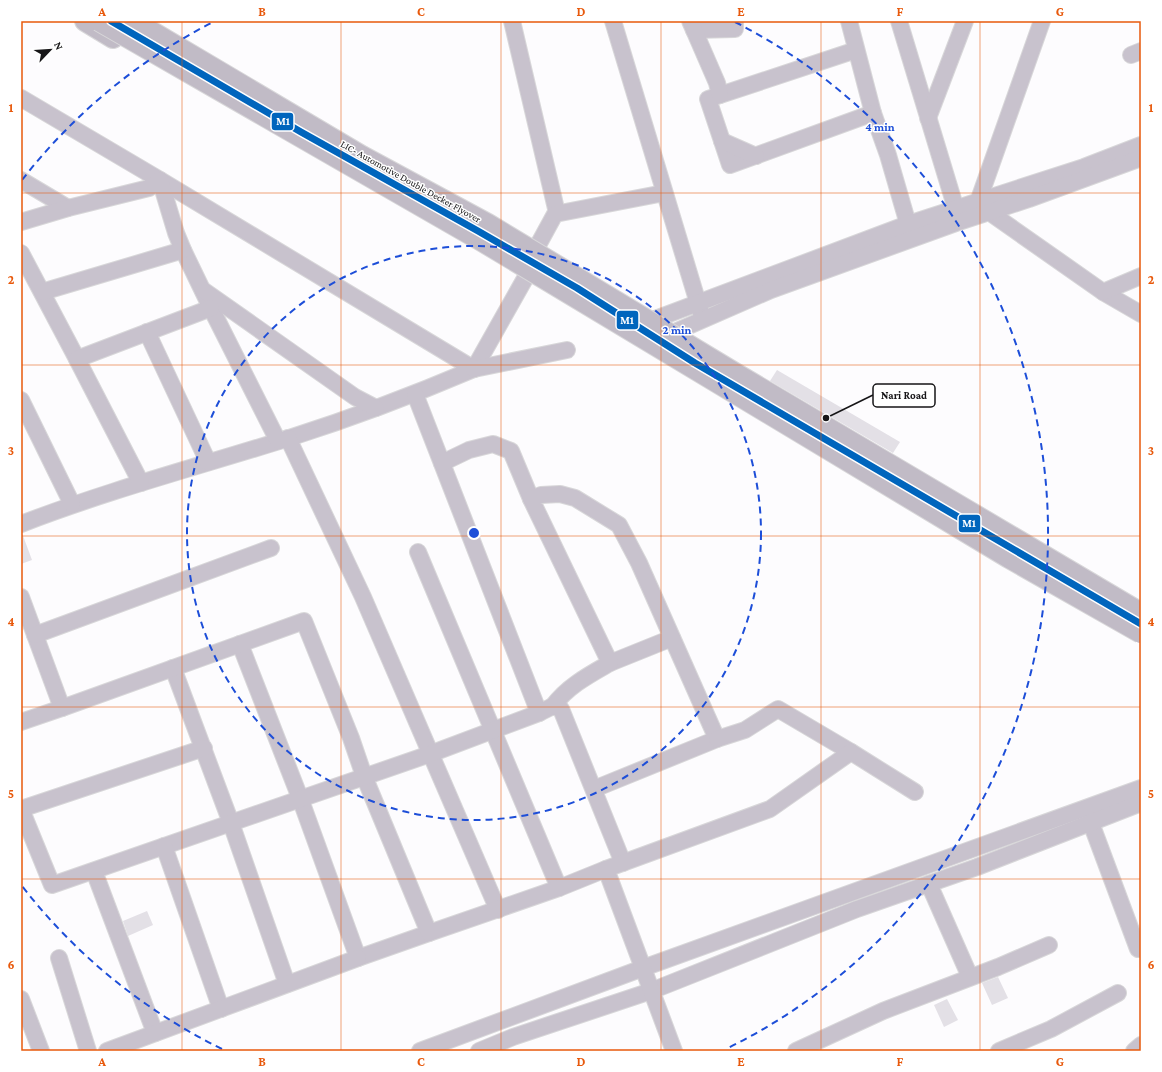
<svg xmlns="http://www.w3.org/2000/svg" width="1162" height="1072" font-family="'Crimson Pro',serif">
<rect width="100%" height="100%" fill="#fdfcfe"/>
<g fill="#e3e0e6">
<path d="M777 370 900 442 893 453 770 381Z"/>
<path d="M21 533H22L32 560 21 564Z"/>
<path d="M147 911 153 925 128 936 123 921Z"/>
<path d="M998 977 1008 998 992 1005 982 983Z"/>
<path d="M947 999 958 1020 944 1027 934 1005Z"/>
</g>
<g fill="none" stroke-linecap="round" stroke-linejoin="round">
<defs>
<g id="minor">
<path d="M512 21 557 213"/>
<path d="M613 21 701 313"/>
<path d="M690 21 694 30 735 29V21"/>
<path d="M849 21 873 113 730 165 708 99 856 50"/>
<path d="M899 21 959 219"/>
<path d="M1042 21 978 202 989 212 1103 292 1141 314"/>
<path d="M694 30 717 83 720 95"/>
<path d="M1131 55 1141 51"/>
<path d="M21 98 160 180 474 369C413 395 352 418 289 438 200 466 109 490 21 524"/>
<path d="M873 113 888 155 908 224"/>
<path d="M928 118 965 21"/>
<path d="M722 141 756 156"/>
<path d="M21 180 68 208"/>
<path d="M21 222 68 208 149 188 160 180 176 233 183 250 211 308 278 441"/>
<path d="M21 253 77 359"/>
<path d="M203 290 355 397 376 408"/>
<path d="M42 292 183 250"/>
<path d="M1103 292 1141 276"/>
<path d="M642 324 908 224 1084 167 1141 145"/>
<path d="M147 332 208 462"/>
<path d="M661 338 771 290 956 223 1029 199 1141 158"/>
<path d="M474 369 527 275 537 247 555 214 664 193"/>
<path d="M474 369 567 350"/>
<path d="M415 394 539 713"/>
<path d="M21 400 72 504"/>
<path d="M288 438 363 597 498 910"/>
<path d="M442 463 469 450 493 444 511 451 531 499"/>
<path d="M141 483 77 359 211 308"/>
<path d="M418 552 559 888"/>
<path d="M21 597 62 708 21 722"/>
<path d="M35 635 271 548"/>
<path d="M240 644 300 798 358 958 429 933"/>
<path d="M610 663 672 638"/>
<path d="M173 668 231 823 287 984"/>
<path d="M553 706C568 686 589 675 610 663L531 499 541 495 560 494 575 498 619 525 639 563 717 739 594 789"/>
<path d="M62 708 304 621 351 738 364 776 429 933 559 888 606 869"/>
<path d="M717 739 745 730 778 709 851 752"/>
<path d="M21 809 52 885 430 754 539 713 553 706 561 709 623 863"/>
<path d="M21 809 204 748"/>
<path d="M1091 823 1138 949"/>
<path d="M164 846 221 1009"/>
<path d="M94 871 155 1033"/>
<path d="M929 884 970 977"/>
<path d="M59 958 88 1051"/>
<path d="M21 999 41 1051"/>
<path d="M107 1051 358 958"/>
<path d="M420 1051 643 968 1141 788"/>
<path d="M479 1051 513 1037 651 991 857 909 977 867 1141 803"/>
<path d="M674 1051 606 869 770 809 851 752 915 792"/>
<path d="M796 1051 883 1011 998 967 1049 945"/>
<path d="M999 1051 1051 1029 1118 993"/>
<path d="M1134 1051 1141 1045"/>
</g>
<path id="major" d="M85 21 113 38"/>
</defs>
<use href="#minor" stroke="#d8d7d9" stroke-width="18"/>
<use href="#major" stroke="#d8d7d9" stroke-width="22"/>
<use href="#minor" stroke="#c8c2cd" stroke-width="16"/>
<use href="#major" stroke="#c1bbc6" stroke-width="20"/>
<defs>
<g id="major-bridge">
<path d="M99 21 480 240 1009 558 1141 633"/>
<path d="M134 21 362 156 488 224 735 373 1141 613"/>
</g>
</defs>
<use href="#major-bridge" stroke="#d8d7d9" stroke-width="22" stroke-linecap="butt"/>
<use href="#major-bridge" stroke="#c1bbc6" stroke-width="20"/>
<defs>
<path id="metro-1" d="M111 21 301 132 478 231 577 288 695 363 1141 624"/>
</defs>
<use href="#metro-1" stroke="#fff" stroke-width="10"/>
<use href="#metro-1" stroke="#0065bd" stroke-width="7"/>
</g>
<path fill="none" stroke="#e8590c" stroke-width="1" stroke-opacity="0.55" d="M182 21V1051M341 21V1051M501 21V1051M661 21V1051M821 21V1051M980 21V1051M21 193H1141M21 365H1141M21 536H1141M21 707H1141M21 879H1141"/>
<g fill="none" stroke="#1d4ed8" stroke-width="2" stroke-dasharray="7 5">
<circle cx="474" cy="533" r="287"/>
<path d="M222 1049A574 574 0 0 1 22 886M22 180A574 574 0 0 1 213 22M735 22A574 574 0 0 1 726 1049"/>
</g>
<g text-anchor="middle" stroke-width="3" stroke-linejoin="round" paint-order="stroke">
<g font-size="10" fill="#161517" stroke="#fff">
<text transform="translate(411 181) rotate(29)" y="4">LIC- Automotive Double Decker Flyover</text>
</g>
</g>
<circle cx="474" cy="533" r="6" fill="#1d4ed8" stroke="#fff" stroke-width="2"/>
<g font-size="12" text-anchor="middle" font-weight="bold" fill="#1d4ed8" stroke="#fff" stroke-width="3" stroke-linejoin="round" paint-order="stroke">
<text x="880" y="131">4 min</text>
<text x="677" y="334">2 min</text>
</g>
<path fill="none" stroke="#161517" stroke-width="1.5" d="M826 418L873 395"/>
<circle fill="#161517" stroke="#fff" stroke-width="1.5" cx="826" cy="418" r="4"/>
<rect fill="#fff" stroke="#161517" stroke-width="1.5" x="873" y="384" width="62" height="23" rx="4"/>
<g font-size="11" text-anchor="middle" font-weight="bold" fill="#161517">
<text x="904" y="399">Nari Road</text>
</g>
<g stroke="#fff" stroke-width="1.5">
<rect x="271" y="112" width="23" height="19" rx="4" fill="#0065bd"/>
<rect x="616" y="310" width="23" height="20" rx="4" fill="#0065bd"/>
<rect x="958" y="514" width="23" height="19" rx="4" fill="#0065bd"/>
</g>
<g font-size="11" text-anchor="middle" font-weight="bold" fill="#fff">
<text x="283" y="125">M1</text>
<text x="627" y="324">M1</text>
<text x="969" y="527">M1</text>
</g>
<rect width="1162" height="1072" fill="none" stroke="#ffffff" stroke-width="44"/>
<g transform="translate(50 50) rotate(65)" stroke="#ffffff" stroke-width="3" paint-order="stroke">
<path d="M0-3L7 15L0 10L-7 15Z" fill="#161517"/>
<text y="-6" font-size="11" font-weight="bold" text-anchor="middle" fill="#161517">N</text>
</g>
<rect x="22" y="22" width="1118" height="1028" fill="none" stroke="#e8590c" stroke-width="1.5"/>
<g font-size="13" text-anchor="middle" font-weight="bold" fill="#e8590c">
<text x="102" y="16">A</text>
<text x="262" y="16">B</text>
<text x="421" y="16">C</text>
<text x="581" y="16">D</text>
<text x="741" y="16">E</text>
<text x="900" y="16">F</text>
<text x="1060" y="16">G</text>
<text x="11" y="112">1</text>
<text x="1151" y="112">1</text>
<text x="11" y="284">2</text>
<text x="1151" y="284">2</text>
<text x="11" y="455">3</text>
<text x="1151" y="455">3</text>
<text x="11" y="626">4</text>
<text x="1151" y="626">4</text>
<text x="11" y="798">5</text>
<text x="1151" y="798">5</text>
<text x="11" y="969">6</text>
<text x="1151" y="969">6</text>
<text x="102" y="1066">A</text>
<text x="262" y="1066">B</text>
<text x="421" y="1066">C</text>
<text x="581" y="1066">D</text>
<text x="741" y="1066">E</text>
<text x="900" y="1066">F</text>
<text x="1060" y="1066">G</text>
</g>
</svg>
